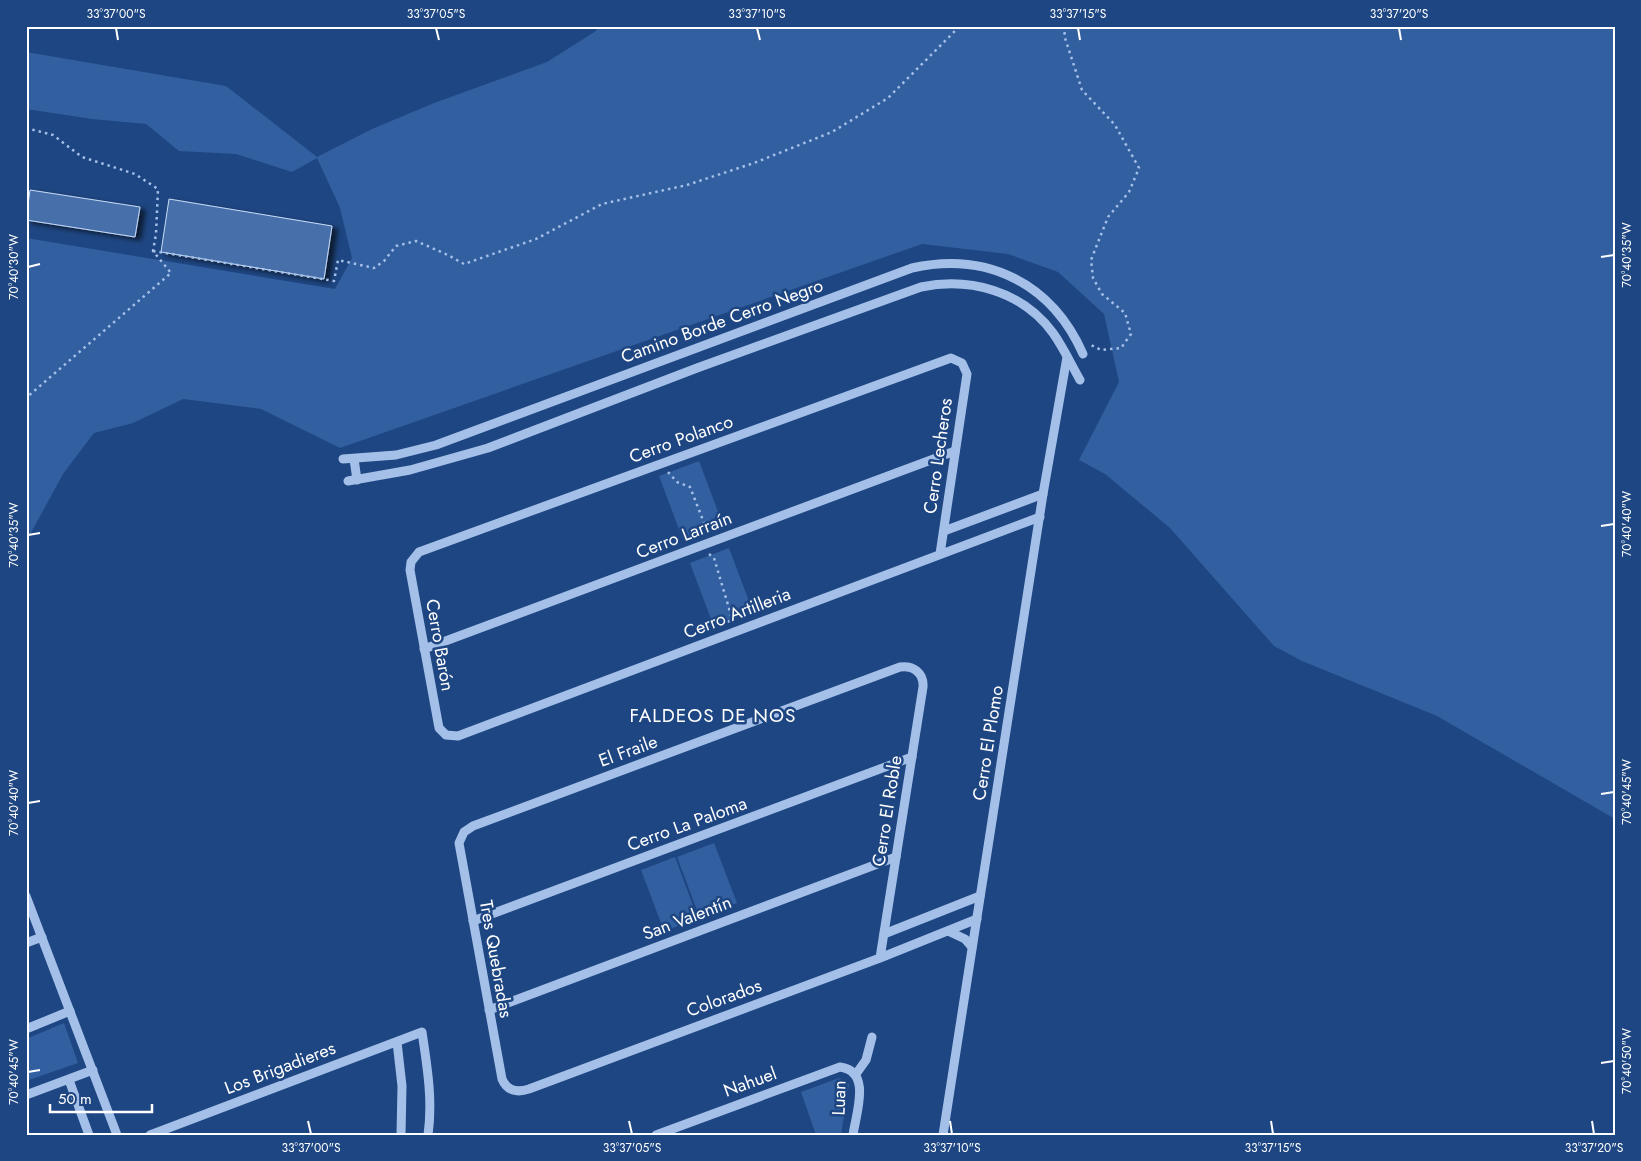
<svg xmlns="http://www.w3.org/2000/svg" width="1641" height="1161" font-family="Jost,sans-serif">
<defs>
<filter id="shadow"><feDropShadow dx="5.5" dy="3" stdDeviation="2.5" flood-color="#0009"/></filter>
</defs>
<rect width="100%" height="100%" fill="#1e4682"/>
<g fill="#325fa0">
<path d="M599 26H1615V819L1437 716 1302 661 1274 646 1170 528 1105 474 1079 460 1119 382 1104 314 1058 272 1008 254 922 244 340 448 261 409 183 399 133 423 94 433 63 474 26 542V238L335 289 352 258 340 208 317 158 292 172 236 154 179 151 146 124 92 119 26 109V52L226 86 317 157 372 129 434 103 547 62 596 31Z"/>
<path d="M699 461 723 525 683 540 659 476Z"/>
<path d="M729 548 753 612 714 627 690 563Z"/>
<path d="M714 843 737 903 700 918 677 857Z"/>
<path d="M675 857 698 919 664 931 641 870Z"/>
<path d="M64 1023 78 1063 26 1081V1039Z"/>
<path d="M839 1078 845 1081 849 1084 841 1135H816L801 1092Z"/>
</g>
<g fill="#4670ab" stroke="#c8dbf7" filter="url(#shadow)">
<path d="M30 190 140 207 135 237 26 220Z"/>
<path d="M169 199 332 226 324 279 161 252Z"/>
</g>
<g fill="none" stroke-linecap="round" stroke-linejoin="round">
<g stroke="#a4c0e9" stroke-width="2.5" stroke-dasharray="2.5 4" stroke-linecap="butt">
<path d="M1067 26 1064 35 1082 90 1115 125 1139 168 1129 192 1108 217 1091 260 1093 278 1102 294 1125 313 1131 334 1121 348 1101 350 1091 345"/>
<path d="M26 128 53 135 82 157 135 174 158 189 156 234 153 251 171 273 26 398"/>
<path d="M153 251 334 281 338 260 374 268 384 261 396 246 416 241 448 255 464 264 536 239 602 204 687 185 754 163 832 132 888 98 960 26"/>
<path d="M668 472 677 482 690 487 708 533"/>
<path d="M709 554 714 558 731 615 728 623"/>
</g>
<g stroke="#a4c0e9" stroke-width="9">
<path d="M343 459 396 455 436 445 912 268C988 251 1052 284 1083 354"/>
<path d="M354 459 357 480"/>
<path d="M348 481 410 470 488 448 697 368 921 287C970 277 1022 291 1053 333 1063 347 1071 364 1080 380"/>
<path d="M944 531 1043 494"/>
<path d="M940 554 967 374 962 363 951 358 419 552 411 562 410 570 439 728 446 735 458 736 1040 517"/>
<path d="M424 649 955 451"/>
<path d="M26 896 117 1135"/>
<path d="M473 921 912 757"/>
<path d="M948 931 965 939 972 947"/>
<path d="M884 934 980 896"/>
<path d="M26 943 42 937"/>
<path d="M880 958 923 687C924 673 913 665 900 667L473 826 464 832 459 843 502 1079C507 1091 517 1093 529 1089L880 958 977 919"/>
<path d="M489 1010 896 857"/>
<path d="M26 1029 70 1011"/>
<path d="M397 1042 402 1086 401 1135"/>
<path d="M856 1074 866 1060 872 1037"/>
<path d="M69 1080 89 1135"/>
<path d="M26 1095 93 1070"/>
<path d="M150 1135 422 1032C427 1066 433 1100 428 1135"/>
<path d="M656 1135 840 1067C872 1071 856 1113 853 1135"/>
<path d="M943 1135 1043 494 1067 357"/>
</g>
</g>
<path fill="none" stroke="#fff" stroke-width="2" d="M116 28 118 40M436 28 439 40M757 28 760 40M1078 28 1080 40M1399 28 1401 40M1601 257 1614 255M28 267 40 264M1601 526 1614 524M28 535 40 533M1601 794 1614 792M28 803 40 801M1601 1063 1614 1061M28 1072 40 1070M308 1121 311 1134M629 1121 632 1134M950 1121 952 1134M1271 1121 1273 1134M1592 1121 1594 1134"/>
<g text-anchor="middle" stroke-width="5" stroke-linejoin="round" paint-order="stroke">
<g font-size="18" fill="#fff" stroke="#1e4682">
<text transform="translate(722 321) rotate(-20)" y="6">Camino Borde Cerro Negro</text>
<text transform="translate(681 439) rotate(-20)" y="6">Cerro Polanco</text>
<text transform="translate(938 456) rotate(-82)" y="6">Cerro Lecheros</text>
<text transform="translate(684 535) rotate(-21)" y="6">Cerro Larraín</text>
<text transform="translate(737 613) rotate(-21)" y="6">Cerro Artilleria</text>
<text transform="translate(440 645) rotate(80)" y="6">Cerro Barón</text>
<text transform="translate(988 743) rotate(-81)" y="6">Cerro El Plomo</text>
<text transform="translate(628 751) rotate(-20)" y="6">El Fraile</text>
<text transform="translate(887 811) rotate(-81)" y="6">Cerro El Roble</text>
<text transform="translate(687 824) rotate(-20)" y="6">Cerro La Paloma</text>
<text transform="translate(687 918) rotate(-21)" y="6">San Valentín</text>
<text transform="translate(496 959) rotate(80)" y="6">Tres Quebradas</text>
<text transform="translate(724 998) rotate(-20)" y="6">Colorados</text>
<text transform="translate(280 1068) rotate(-21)" y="6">Los Brigadieres</text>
<text transform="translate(750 1082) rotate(-20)" y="6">Nahuel</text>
<text transform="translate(839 1098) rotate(-88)" y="6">Luan</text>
</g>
<g font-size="19" letter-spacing="1" fill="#fff" stroke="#1e4682">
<text x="713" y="722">FALDEOS DE NOS</text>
</g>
</g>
<rect width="1641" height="1161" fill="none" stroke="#1e4682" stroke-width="55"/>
<path d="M50 1104v8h102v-8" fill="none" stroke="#ffffff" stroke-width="2.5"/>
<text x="58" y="1104" font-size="15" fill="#ffffff" stroke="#1e4682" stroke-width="4" paint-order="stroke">50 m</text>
<rect x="28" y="28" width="1586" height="1106" fill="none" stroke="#fff" stroke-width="2"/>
<g font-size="12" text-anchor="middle" fill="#fff">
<text x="116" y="18">33°37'00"S</text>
<text x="436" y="18">33°37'05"S</text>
<text x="757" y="18">33°37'10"S</text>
<text x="1078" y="18">33°37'15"S</text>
<text x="1399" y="18">33°37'20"S</text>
<text transform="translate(1627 255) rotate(-90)" y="4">70°40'35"W</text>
<text transform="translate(14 267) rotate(-90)" y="4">70°40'30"W</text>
<text transform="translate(1627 524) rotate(-90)" y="4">70°40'40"W</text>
<text transform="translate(14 535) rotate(-90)" y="4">70°40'35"W</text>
<text transform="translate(1627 792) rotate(-90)" y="4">70°40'45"W</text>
<text transform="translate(14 803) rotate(-90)" y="4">70°40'40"W</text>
<text transform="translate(1627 1061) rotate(-90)" y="4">70°40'50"W</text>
<text transform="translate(14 1072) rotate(-90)" y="4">70°40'45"W</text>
<text x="311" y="1152">33°37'00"S</text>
<text x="632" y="1152">33°37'05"S</text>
<text x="952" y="1152">33°37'10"S</text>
<text x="1273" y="1152">33°37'15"S</text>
<text x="1594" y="1152">33°37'20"S</text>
</g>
</svg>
